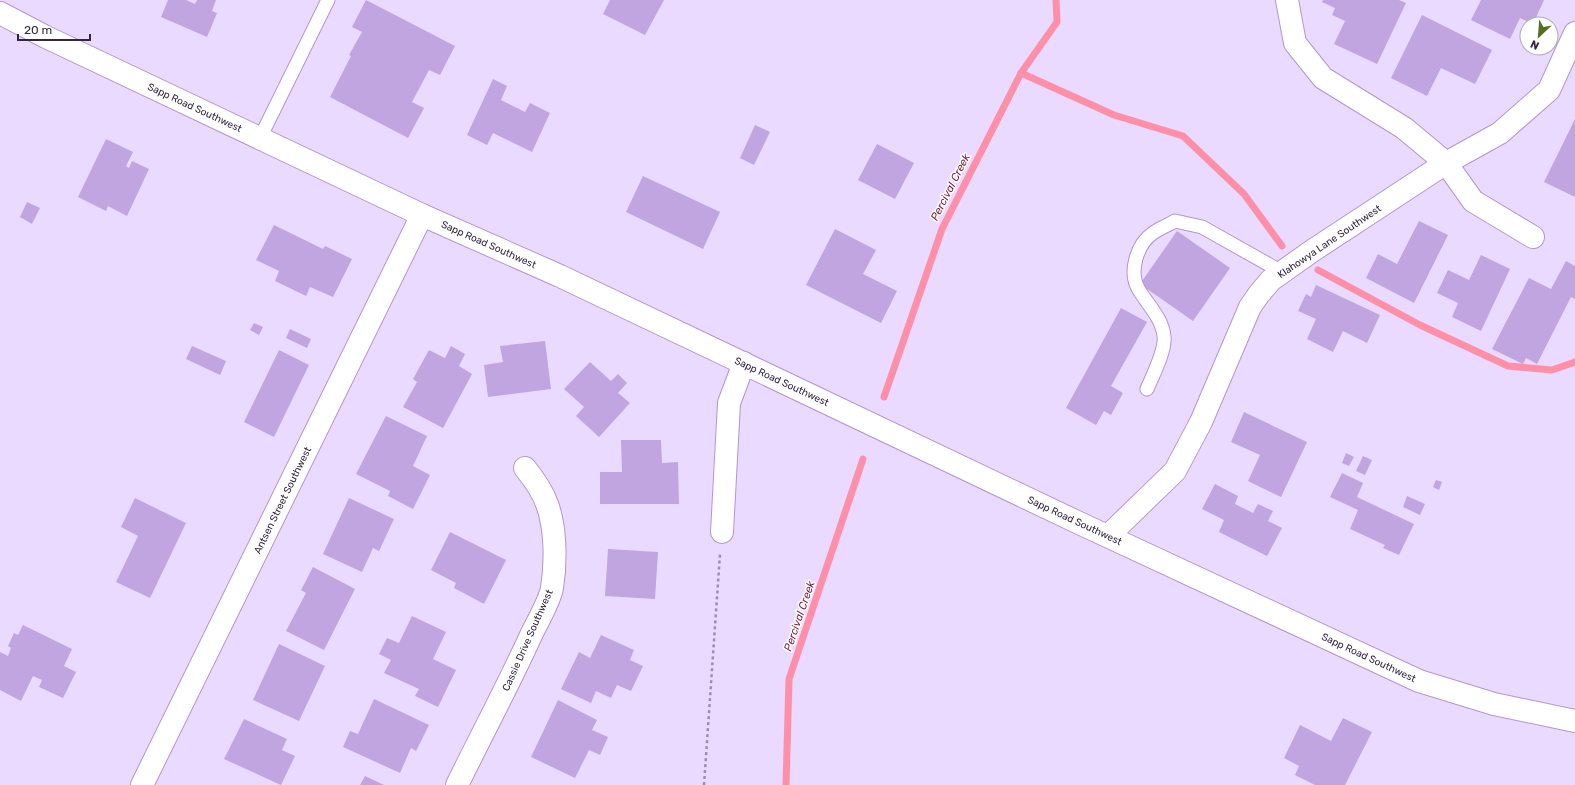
<svg xmlns="http://www.w3.org/2000/svg" width="1575" height="785" font-family="Rubik,sans-serif">
<rect width="100%" height="100%" fill="#ebdaff"/>
<g fill="none" stroke-linecap="round" stroke-linejoin="round">
<g stroke="#fd90a8" stroke-width="7">
<path d="M1021 73 1114 115 1183 136 1244 194 1282 246"/>
<path d="M1318 270 1420 325 1508 366 1552 370 1575 362"/>
<path d="M884 397 942 229 1021 73 1057 22 1056 0"/>
<path d="M786 785 789 679 863 459"/>
</g>
</g>
<g fill="#c1a5e0">
<path d="M168 0H186L195 4 197 0H216L212 11 217 13 207 37 161 17Z"/>
<path d="M366 0 455 46 440 75 429 70 412 102 424 108 408 138 330 97 351 56 349 55 362 32 352 27Z"/>
<path d="M610 0H664L645 35 603 14Z"/>
<path d="M1323 0H1399L1406 3 1377 64 1334 44 1345 21 1332 15 1335 8 1322 2Z"/>
<path d="M1481 0H1544L1533 24 1520 18 1510 39 1471 20Z"/>
<path d="M1422 15 1492 50 1475 84 1441 68 1427 96 1391 78Z"/>
<path d="M493 79 507 86 501 100 525 112 530 103 550 113 532 152 493 133 487 145 467 135Z"/>
<path d="M1575 119V197L1544 182Z"/>
<path d="M755 125 770 132 754 165 740 158Z"/>
<path d="M106 139 133 152 126 166 129 168 132 161 149 169 127 216 108 206 106 211 78 197Z"/>
<path d="M877 144 914 163 895 199 858 180Z"/>
<path d="M643 176 720 212 703 249 626 212Z"/>
<path d="M27 202 40 208 32 224 20 217Z"/>
<path d="M1419 221 1448 235 1414 303 1366 278 1378 254 1397 264Z"/>
<path d="M274 225 323 249 325 246 352 259 333 297 310 287 306 296 275 281 279 271 256 260Z"/>
<path d="M835 229 876 250 863 274 897 291 881 323 806 285Z"/>
<path d="M1177 231 1230 268 1193 321 1140 284Z"/>
<path d="M1481 255 1510 269 1481 331 1452 317 1458 303 1437 293 1448 270 1469 280Z"/>
<path d="M1566 261 1575 266V299L1571 297 1537 364 1526 358 1523 364 1492 349 1529 278 1551 289Z"/>
<path d="M1316 285 1380 315 1367 343 1343 331 1333 352 1307 339 1316 319 1298 311 1306 294 1311 297Z"/>
<path d="M1121 308 1147 322 1111 386 1123 393 1111 415 1104 411 1096 425 1066 408Z"/>
<path d="M254 323 263 327 259 335 250 330Z"/>
<path d="M290 329 311 339 307 348 286 338Z"/>
<path d="M545 341 551 389 488 397 484 365 503 362 500 346Z"/>
<path d="M192 346 226 361 220 375 186 359Z"/>
<path d="M451 346 465 354 459 366 472 374 443 428 403 407 417 382 413 379 429 350 445 358Z"/>
<path d="M279 350 309 365 274 437 244 422Z"/>
<path d="M590 362 611 381 618 374 627 383 618 393 630 403 599 437 576 416 584 407 564 389Z"/>
<path d="M1244 412 1307 442 1281 497 1248 481 1260 455 1231 442Z"/>
<path d="M386 416 427 436 413 466 430 475 413 509 388 496 390 491 356 474Z"/>
<path d="M621 440H661L662 463 678 462 679 504H600V472H622Z"/>
<path d="M1346 453 1354 457 1349 466 1342 463Z"/>
<path d="M1363 456 1372 460 1365 475 1356 471Z"/>
<path d="M1342 473 1363 483 1357 497 1414 524 1399 555 1383 548 1385 545 1350 529 1358 510 1330 497Z"/>
<path d="M1436 480 1442 482 1439 490 1433 487Z"/>
<path d="M1215 484 1238 496 1235 504 1253 513 1258 504 1273 511 1268 521 1282 528 1267 556 1219 532 1224 520 1202 509Z"/>
<path d="M1407 496 1425 504 1420 515 1403 507Z"/>
<path d="M135 498 186 523 150 598 116 582 138 536 121 527Z"/>
<path d="M349 498 394 519 379 551 373 548 362 572 323 554Z"/>
<path d="M450 532 506 560 484 604 454 588 456 583 431 570Z"/>
<path d="M608 549 658 552 655 599 605 596Z"/>
<path d="M313 567 355 589 324 650 286 631 306 593 301 590Z"/>
<path d="M412 616 446 632 433 659 456 670 438 707 415 696 419 689 384 673 391 660 379 654 387 638 399 643Z"/>
<path d="M23 625 72 649 64 666 76 672 63 698 39 687 42 680 33 676 21 701 0 690V652L8 656 11 648 8 646 14 633 18 635Z"/>
<path d="M601 635 634 650 630 660 643 666 631 691 617 685 611 698 596 691 591 703 561 689 579 652 590 658Z"/>
<path d="M279 644 325 666 299 721 253 700Z"/>
<path d="M374 699 429 725 416 751 411 748 400 773 343 747 350 731 358 734Z"/>
<path d="M558 700 597 720 592 730 608 737 600 755 589 750 575 778 531 757Z"/>
<path d="M1343 718 1372 732 1345 785H1315L1295 775 1299 766 1284 758 1300 725 1331 741Z"/>
<path d="M244 719 287 739 282 750 295 756 281 785 224 759Z"/>
<path d="M365 776 384 785H360Z"/>
</g>
<g fill="none" stroke-linecap="round" stroke-linejoin="round">
<defs>
<g id="service">
<path d="M260 138 328 0"/>
<path d="M1147 389C1153 375 1166 350 1164 336 1162 318 1148 305 1139 290 1128 272 1137 244 1153 233 1160 228 1168 225 1175 221L1202 227 1282 272"/>
</g>
<g id="minor">
<path d="M1287 0 1295 43 1323 78 1404 128 1446 163 1473 201 1533 237"/>
<path d="M722 532 729 403 744 363"/>
<path d="M1108 536 1175 471 1201 422 1250 307 1259 294 1271 280 1312 251 1446 163 1500 133 1549 90 1575 33"/>
<path d="M142 785 422 215"/>
<path d="M457 785C482 734 509 684 532 633 538 621 550 600 552 588 556 563 556 528 547 504 542 490 534 479 525 468"/>
</g>
<path id="tertiary" d="M0 13 46 37 422 215 560 276 1077 522 1419 681 1494 704 1575 721"/>
</defs>
<use href="#service" stroke="#b296d0" stroke-width="15"/>
<use href="#minor" stroke="#b296d0" stroke-width="24"/>
<use href="#tertiary" stroke="#b296d0" stroke-width="24"/>
<path stroke="#9c8ead" stroke-width="2.5" stroke-dasharray="3 3" stroke-linecap="butt" d="M704 785 720 554"/>
<use href="#service" stroke="#fff" stroke-width="13"/>
<use href="#minor" stroke="#fff" stroke-width="22"/>
<use href="#tertiary" stroke="#fff" stroke-width="22"/>
</g>
<g text-anchor="middle" stroke-width="3" stroke-linejoin="round" paint-order="stroke">
<g font-size="10" fill="#32273e" stroke="#fff">
<text transform="translate(195 107) rotate(25)" y="4">Sapp Road Southwest</text>
<text transform="translate(1329 241) rotate(-34)" y="4">Klahowya Lane Southwest</text>
<text transform="translate(489 244) rotate(24)" y="4">Sapp Road Southwest</text>
<text transform="translate(782 381) rotate(25)" y="4">Sapp Road Southwest</text>
<text transform="translate(282 500) rotate(-64)" y="4">Antsen Street Southwest</text>
<text transform="translate(1075 520) rotate(25)" y="4">Sapp Road Southwest</text>
<text transform="translate(527 640) rotate(-66)" y="4">Cassie Drive Southwest</text>
<text transform="translate(1369 657) rotate(25)" y="4">Sapp Road Southwest</text>
</g>
<g font-size="11" font-style="italic" fill="#721e38" stroke="#fff">
<text transform="translate(950 187) rotate(-63)" y="4">Percival Creek</text>
<text transform="translate(799 616) rotate(-71)" y="4">Percival Creek</text>
</g>
</g>
<g transform="translate(1539 36) rotate(206)"><circle r="19" fill="#ffffff" stroke="#ada9b2"/>
<path d="M0-3L7 15L0 10L-7 15Z" fill="#556f22"/>
<text y="-6" font-size="11" font-weight="bold" text-anchor="middle" fill="#32273e">N</text>
</g>
<path d="M18 34v6h72v-6" fill="none" stroke="#32273e" stroke-width="2"/>
<text x="24" y="34" font-size="12" fill="#32273e" stroke="#ffffff" stroke-width="3" paint-order="stroke">20 m</text>
</svg>
